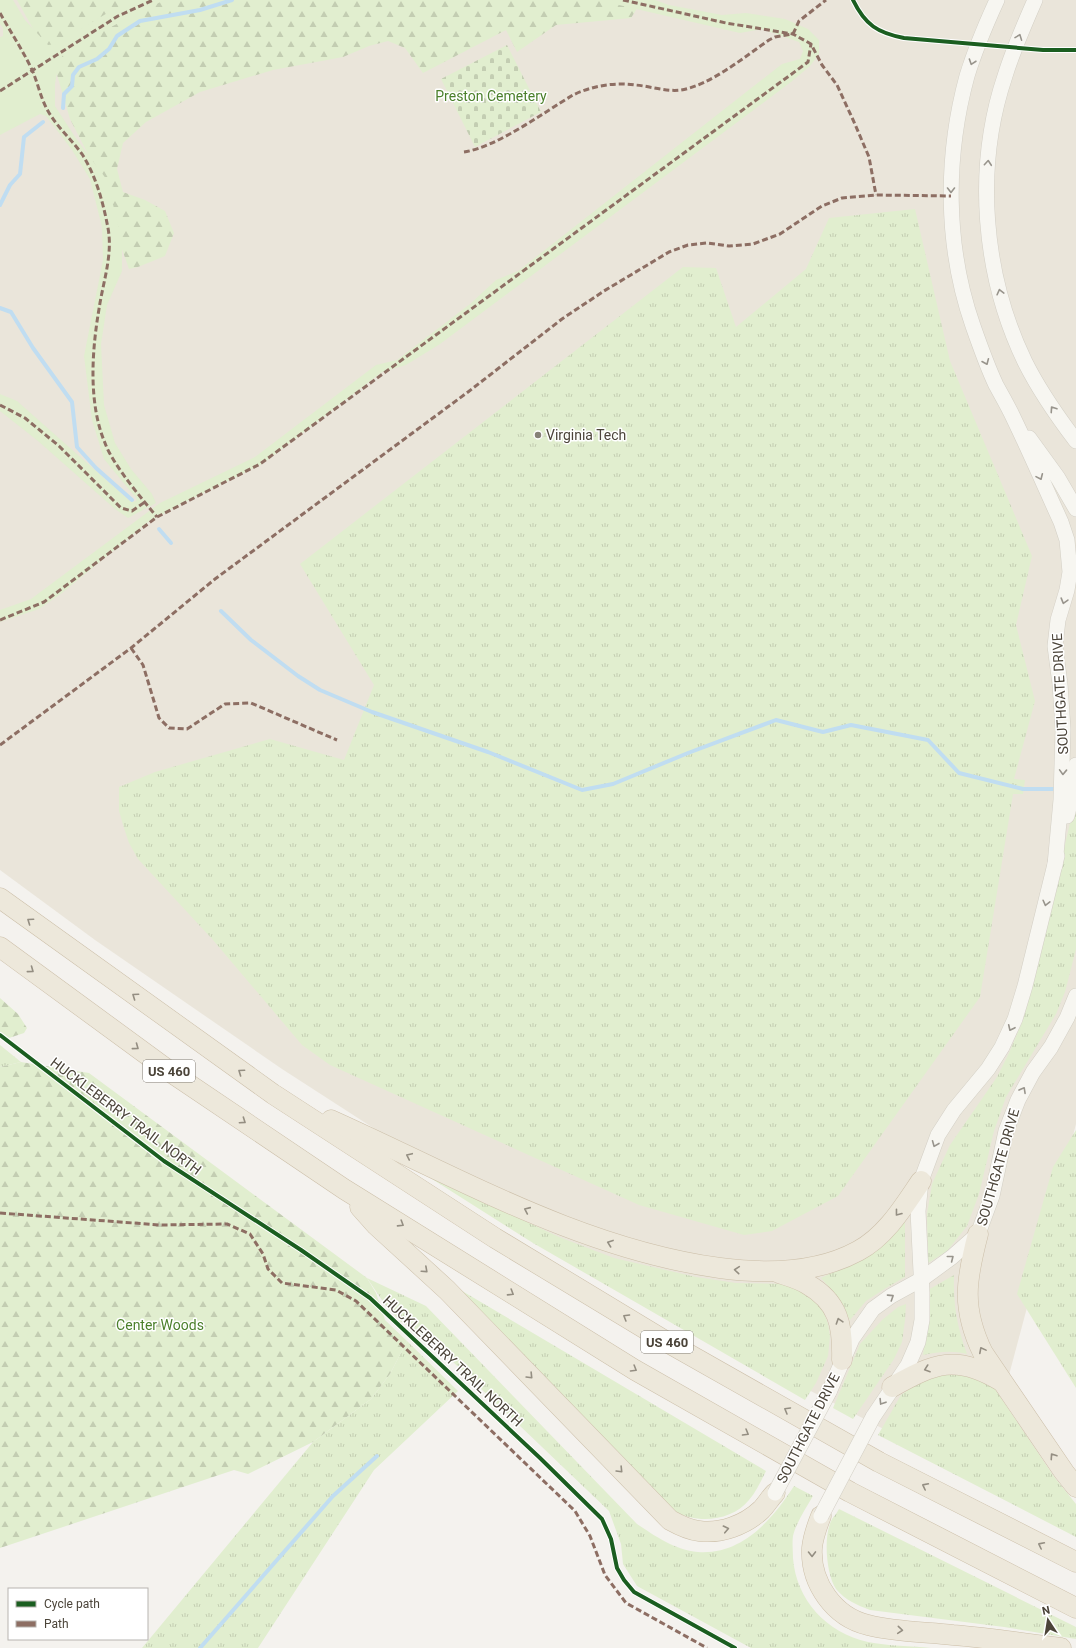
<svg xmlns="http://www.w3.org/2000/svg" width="1076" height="1648" font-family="Roboto,sans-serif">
<defs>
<pattern id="grass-tufts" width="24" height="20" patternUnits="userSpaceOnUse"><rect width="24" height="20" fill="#e1eecf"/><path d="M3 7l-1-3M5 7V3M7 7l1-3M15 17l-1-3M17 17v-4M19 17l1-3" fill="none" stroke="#c3cdb2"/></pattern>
<pattern id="forest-firs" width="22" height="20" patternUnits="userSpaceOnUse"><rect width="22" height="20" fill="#e1eecf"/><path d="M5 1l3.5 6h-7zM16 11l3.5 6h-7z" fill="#c3cdb2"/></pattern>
<pattern id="cemetery-stones" width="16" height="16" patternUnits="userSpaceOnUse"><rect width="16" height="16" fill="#e1eecf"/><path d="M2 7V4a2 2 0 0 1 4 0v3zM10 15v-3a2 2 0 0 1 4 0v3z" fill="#c3cdb2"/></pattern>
</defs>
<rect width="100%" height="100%" fill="#f4f2ee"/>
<path fill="#eae5da" d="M0 0H1076V1124L981 1480 652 1308 282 1069 95 940 0 870Z"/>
<g fill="url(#grass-tufts)">
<path d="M915 209 950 361 1032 556 1016 625 1035 701 1014 779 1025 780 1023 794H1013L980 997 838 1196 772 1231 744 1235 639 1205 330 1065 302 1045 213 940 138 859 129 843 124 828 119 811V787L155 772 270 739 344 760 374 685 300 564 683 267 716 268 736 327 806 269 829 218Z"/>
<path d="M1076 797V949L1065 992 1056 1014 1006 1097 994 1131 979 1194 967 1226 947 1251 928 1263 927 1214 932 1184 950 1145 997 1077 1009 1053 1023 1020 1032 987Z"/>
<path d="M0 1045 21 1062 0 1067Z"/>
<path d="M1076 1130V1388L1017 1294 1053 1167Z"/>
<path d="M421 1172 559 1237 614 1258 696 1277 736 1283 789 1284 813 1298 824 1313 828 1324 830 1336 828 1356 816 1383 805 1400 533 1243Z"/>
<path d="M905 1219V1277L886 1288 866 1301 850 1320 835 1294 821 1278 842 1268Z"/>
<path d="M954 1275C953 1304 957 1327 967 1354 952 1350 937 1352 923 1355L928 1319V1290Z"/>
<path d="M367 1278 426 1306 637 1524C655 1536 675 1550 698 1552 742 1555 772 1520 794 1486L813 1496C806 1508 796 1523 793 1536 792 1543 793 1551 793 1558 796 1600 827 1633 868 1642 887 1646 912 1646 931 1648H751L637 1586 623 1564 621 1544 609 1511 429 1339 400 1321 386 1306Z"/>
<path d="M452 1285 766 1471C761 1481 756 1492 749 1500 732 1521 698 1524 676 1512Z"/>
<path d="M906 1304 905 1320 902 1342 894 1359 853 1419 833 1408 860 1344 882 1320 898 1307Z"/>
<path d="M407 1341 458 1391 374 1470 258 1648H142L313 1442 371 1399 390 1374Z"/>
<path d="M948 1373C966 1375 980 1379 995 1389L1055 1478 1076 1504V1537L878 1435 901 1395 919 1382Z"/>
<path d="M839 1509 1076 1627V1639L1004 1627 870 1610C857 1605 845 1600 836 1589 826 1574 823 1535 832 1519 834 1516 837 1513 839 1509Z"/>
</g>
<g fill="url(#forest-firs)">
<path d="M17 0H640L641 2 631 18 556 25 517 52 506 30 423 73 405 48 388 41 369 46 343 57 273 70 200 92 146 122 123 143 117 169 123 192 145 200 165 211 174 233 165 256 138 267 129 269 89 156 70 119 55 68Z"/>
<path d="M0 998 18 1014 27 1028 24 1033 9 1038 0 1037Z"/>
<path d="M21 1062 89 1073 367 1278 376 1293 385 1320 407 1341 390 1374 371 1399 313 1442 248 1474 234 1470 0 1548V1067Z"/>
</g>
<path fill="url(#cemetery-stones)" d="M507 45 541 112 475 147 441 79Z"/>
<g fill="#e1eecf">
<path d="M0 0H13L25 20 48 45 56 44 114 9 132 0H165L143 10 66 51 59 61 55 84V106L75 137 107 180 122 241V271L107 305 101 344 104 405 115 443 131 469 152 494 156 503 128 518 115 509 38 441 0 411V394L17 401 131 502 136 501V498L104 459 92 420 84 356 103 260 102 227 90 179 72 150 46 116 40 114 0 135V37L3 36V28L0 24Z"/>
<path d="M611 0H655L669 5 722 15 746 13 785 19 808 29 819 40V54L810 66 791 82 440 344 406 365 382 372 262 464 179 505 148 522 62 593 39 609 0 622V610L31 599 160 503 255 457 376 365 397 360 470 304 496 280 518 271 782 64 800 59 803 51 799 42 762 29 740 33 619 5Z"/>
</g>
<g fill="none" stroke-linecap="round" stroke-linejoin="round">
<g stroke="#c0ddf1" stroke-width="4">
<path d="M63 108 64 94 72 86 73 75 79 67 97 59 109 49 117 36 140 21 200 10 232 0"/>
<path d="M0 205 10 185 20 174 24 137 43 122"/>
<path d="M0 308 11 312 33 348 72 402 77 447 96 468 132 500"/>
<path d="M159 529 171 543"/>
<path d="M221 611 251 640 298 676 320 690 372 712 488 752 582 790 613 784 688 753 776 720 823 732 851 725 928 740 959 773 1023 789H1054"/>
<path d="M200 1648 333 1496 377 1456"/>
</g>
<defs>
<g id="secondary">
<path d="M997 0C986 24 975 50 967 76 945 157 945 246 973 326 980 346 987 366 996 385 1002 396 1008 406 1013 417 1030 452 1045 487 1061 522L1067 540 1070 572 1067 590 1058 620 1055 646 1060 684 1063 729 1061 800 1055 865"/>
<path d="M1035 0C1024 25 1013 50 1005 76 974 168 983 275 1025 362 1039 390 1057 416 1076 441"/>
<path d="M1029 438 1058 478 1076 509"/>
<path d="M1067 816 1073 791 1076 765"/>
<path d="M829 1392 852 1339 873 1309 891 1296 922 1279 952 1257 978 1234 992 1196 1006 1131 1018 1100 1033 1072 1051 1047 1067 1018 1076 996"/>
<path d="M873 1417 908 1365 918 1342 922 1320V1292L918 1211 921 1181 938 1135 954 1110 988 1069 1002 1047 1015 1019 1025 986 1057 856"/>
</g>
<g id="motorway">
<path d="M0 898 273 1094 495 1238 667 1342 879 1462 1076 1562"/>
<path d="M0 947 172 1073 344 1189 635 1370 850 1492 1076 1608"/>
<path d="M331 1120C458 1177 581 1249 720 1268 766 1274 816 1274 858 1251 886 1236 904 1206 921 1181"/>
<path d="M360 1207 376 1225 447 1290 670 1520C679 1525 689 1530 699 1531 721 1534 745 1525 761 1510 766 1505 770 1498 775 1493"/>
<path d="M978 1234C966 1280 961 1308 983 1353L1064 1472 1076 1487"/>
<path d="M779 1273C788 1276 799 1279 807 1284 839 1302 843 1326 842 1360"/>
<path d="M892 1387C935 1363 956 1354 1001 1381"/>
<path d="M821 1516C817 1526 813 1537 812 1548 810 1583 834 1617 868 1625 895 1632 925 1632 953 1635 989 1638 1025 1643 1061 1648"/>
</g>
</defs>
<use href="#secondary" stroke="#d3cfc5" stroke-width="16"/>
<use href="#motorway" stroke="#ccbfa9" stroke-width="21"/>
<use href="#secondary" stroke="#f7f6f1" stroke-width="15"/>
<use href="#motorway" stroke="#ede8db" stroke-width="20"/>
<defs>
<g id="secondary-bridge">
<path d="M775 1493 829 1392"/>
<path d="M821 1516 873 1417"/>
</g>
</defs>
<use href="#secondary-bridge" stroke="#d3cfc5" stroke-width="16" stroke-linecap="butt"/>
<use href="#secondary-bridge" stroke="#f7f6f1" stroke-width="15"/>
<g stroke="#8d6e63" stroke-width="3" stroke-dasharray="6 3" stroke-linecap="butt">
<path d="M623 0 726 23 793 34 811 44 822 65 837 85 854 122 869 157 876 195"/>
<path d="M0 13C11 33 24 52 33 72 38 84 41 99 48 111 57 127 71 139 82 154 96 176 103 202 108 228 113 255 103 282 99 309 92 350 88 403 105 443 113 465 142 499 157 517"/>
<path d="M793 34 799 21 826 0"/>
<path d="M0 91 118 16 153 0"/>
<path d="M464 152C497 147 543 113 573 95 592 86 614 82 635 85 650 86 666 92 681 90 711 85 744 57 769 40L775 37 793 34"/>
<path d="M0 405 25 418 59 446 121 508 132 511 145 502"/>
<path d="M0 620 44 602 157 517 260 464 808 62 811 44"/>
<path d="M131 648 143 665 159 718 169 728 187 729 225 704 251 703 337 740"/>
<path d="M0 745 131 648 215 579 468 392 562 319 604 291 669 252 688 245 707 243 729 246 753 244 780 234 822 206 842 198 876 195 951 196"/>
<path d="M0 1213 160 1225 227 1224 250 1234 263 1254 268 1269 282 1283 336 1290 356 1301 575 1511 590 1536 605 1575 626 1603 707 1648"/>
</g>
<defs>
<g id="cycleway">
<path d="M853 0C865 25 878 33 904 38L1043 50H1076"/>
<path d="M0 1035 164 1161 301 1250 370 1298 540 1458 602 1519 611 1539 617 1568 624 1580 634 1592 735 1648"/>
</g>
</defs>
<use href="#cycleway" stroke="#fff" stroke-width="6"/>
<use href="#cycleway" stroke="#1b5e20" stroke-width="4"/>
</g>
<defs><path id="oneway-chevron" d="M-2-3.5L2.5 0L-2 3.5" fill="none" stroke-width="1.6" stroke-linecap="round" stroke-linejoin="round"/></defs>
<g stroke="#98948c">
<use href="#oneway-chevron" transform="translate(1019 37) rotate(-69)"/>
<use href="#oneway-chevron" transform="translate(972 62) rotate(109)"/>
<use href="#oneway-chevron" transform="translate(988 163) rotate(-85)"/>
<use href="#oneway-chevron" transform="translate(951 190) rotate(90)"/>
<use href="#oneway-chevron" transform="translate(1000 292) rotate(-104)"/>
<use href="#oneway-chevron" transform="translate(986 362) rotate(67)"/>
<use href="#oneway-chevron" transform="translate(1053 409) rotate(-124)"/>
<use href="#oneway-chevron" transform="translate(1040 477) rotate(66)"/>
<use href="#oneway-chevron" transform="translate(1064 601) rotate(106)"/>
<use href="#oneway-chevron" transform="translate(1063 772) rotate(92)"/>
<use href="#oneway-chevron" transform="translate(1046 903) rotate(104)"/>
<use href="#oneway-chevron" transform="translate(1011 1028) rotate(115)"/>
<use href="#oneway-chevron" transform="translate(1023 1090) rotate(-61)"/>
<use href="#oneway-chevron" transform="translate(935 1144) rotate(112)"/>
<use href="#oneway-chevron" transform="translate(951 1258) rotate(-38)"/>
<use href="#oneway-chevron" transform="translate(891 1297) rotate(-33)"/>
<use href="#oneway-chevron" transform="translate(882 1402) rotate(122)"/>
</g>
<g stroke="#948e82">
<use href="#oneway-chevron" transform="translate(30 921) rotate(-145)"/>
<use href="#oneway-chevron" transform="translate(31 970) rotate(36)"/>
<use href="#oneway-chevron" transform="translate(135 996) rotate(-145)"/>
<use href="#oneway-chevron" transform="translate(136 1047) rotate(36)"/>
<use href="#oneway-chevron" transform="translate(241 1072) rotate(-145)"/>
<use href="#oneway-chevron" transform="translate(243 1121) rotate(34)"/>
<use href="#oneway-chevron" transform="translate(409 1156) rotate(-155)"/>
<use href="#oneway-chevron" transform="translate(527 1210) rotate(-156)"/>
<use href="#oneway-chevron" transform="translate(898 1213) rotate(128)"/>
<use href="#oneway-chevron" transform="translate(401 1224) rotate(32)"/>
<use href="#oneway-chevron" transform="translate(610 1243) rotate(-160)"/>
<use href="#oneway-chevron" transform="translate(425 1270) rotate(42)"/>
<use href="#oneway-chevron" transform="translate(737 1270) rotate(-175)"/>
<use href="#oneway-chevron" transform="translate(511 1293) rotate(32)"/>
<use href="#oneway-chevron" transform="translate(626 1317) rotate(-149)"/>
<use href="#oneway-chevron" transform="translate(839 1321) rotate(-108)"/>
<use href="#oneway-chevron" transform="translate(982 1350) rotate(-118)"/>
<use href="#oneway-chevron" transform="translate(634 1369) rotate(31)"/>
<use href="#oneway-chevron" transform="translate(927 1369) rotate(161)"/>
<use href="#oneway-chevron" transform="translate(530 1376) rotate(46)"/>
<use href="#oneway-chevron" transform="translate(787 1410) rotate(-150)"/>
<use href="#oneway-chevron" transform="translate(746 1433) rotate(30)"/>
<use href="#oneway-chevron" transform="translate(1053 1456) rotate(-124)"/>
<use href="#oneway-chevron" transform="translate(620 1470) rotate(46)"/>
<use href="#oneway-chevron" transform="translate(925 1486) rotate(-153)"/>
<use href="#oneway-chevron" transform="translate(726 1529) rotate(-12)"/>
<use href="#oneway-chevron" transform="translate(1041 1545) rotate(-153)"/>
<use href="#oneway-chevron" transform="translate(812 1554) rotate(89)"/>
<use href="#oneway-chevron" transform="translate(900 1630) rotate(5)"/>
</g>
<circle fill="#868178" stroke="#fff" stroke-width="1.5" cx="538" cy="435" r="4"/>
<g text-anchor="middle" stroke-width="3" stroke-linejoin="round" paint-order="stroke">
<g fill="#fff" stroke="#817c74" stroke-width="1">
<rect x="143" y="1060" width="52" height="22" rx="3"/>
<rect x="641" y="1331" width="52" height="22" rx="3"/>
</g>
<g font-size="13" font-weight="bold" fill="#4b4439">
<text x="169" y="1076">US 460</text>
<text x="667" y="1347">US 460</text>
</g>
<g font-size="14" fill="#4a7f2a" stroke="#fff">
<text x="491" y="101">Preston Cemetery</text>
<text x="160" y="1330">Center Woods</text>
</g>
<g font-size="14" fill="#4b4439" stroke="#fff" text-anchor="start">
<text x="546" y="440">Virginia Tech</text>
</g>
<g font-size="14" fill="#4b4439" stroke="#fff">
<text transform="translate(1060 694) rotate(-93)" y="5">SOUTHGATE DRIVE</text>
<text transform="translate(126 1116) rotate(37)" y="5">HUCKLEBERRY TRAIL NORTH</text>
<text transform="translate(998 1167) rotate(-74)" y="5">SOUTHGATE DRIVE</text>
<text transform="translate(453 1361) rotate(43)" y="5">HUCKLEBERRY TRAIL NORTH</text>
<text transform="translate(808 1428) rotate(-63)" y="5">SOUTHGATE DRIVE</text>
</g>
</g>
<rect x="8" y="1588" width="140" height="52" fill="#ffffff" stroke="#b7b4b0"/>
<rect x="16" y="1601" width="20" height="6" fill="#1b5e20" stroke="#b7b4b0"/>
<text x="44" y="1608" font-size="12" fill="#4b4439">Cycle path</text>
<rect x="16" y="1621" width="20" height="6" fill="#8d6e63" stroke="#b7b4b0"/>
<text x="44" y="1628" font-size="12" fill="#4b4439">Path</text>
<g transform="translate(1048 1620) rotate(348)" stroke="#ffffff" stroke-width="3" paint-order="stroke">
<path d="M0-3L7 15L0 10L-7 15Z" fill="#4b4439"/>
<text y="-6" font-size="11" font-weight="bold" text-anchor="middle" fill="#4b4439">N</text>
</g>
</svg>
